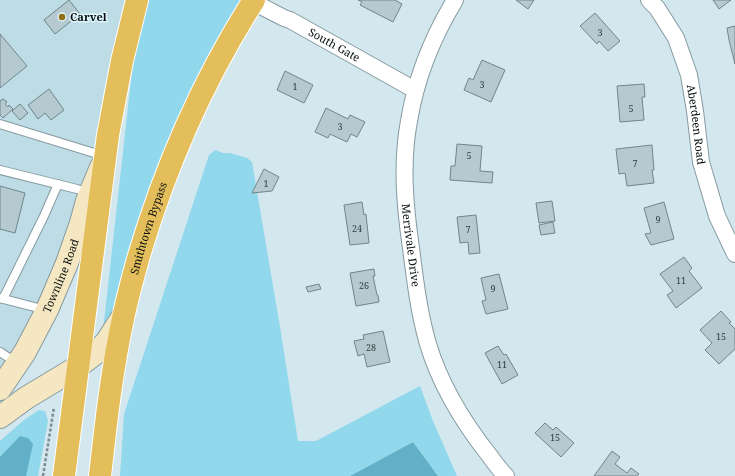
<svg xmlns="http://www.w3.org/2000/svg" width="735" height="476" font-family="'Noto Serif',serif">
<rect width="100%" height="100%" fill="#d2e7ee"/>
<path fill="#bedce6" d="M0 0H125L122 52 83 205 29 327 0 372Z"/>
<g fill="#91d8ed">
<path d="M147 0H246L119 298 103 331 136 35Z"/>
<path d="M215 150 223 153H230L247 158 252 162 280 327 298 441H316L420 386 433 421 457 476H438L413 442 350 476H120L124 414 209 155Z"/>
<path d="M39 410 45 411 48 421 38 476H0V441L24 420Z"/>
</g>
<g fill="#61b0c8">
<path d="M20 436 28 438 33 444 26 476H0V457Z"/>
<path d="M413 442 438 476H350Z"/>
</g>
<g fill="#b4cad0" stroke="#71858b">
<path d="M69 0 80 14 55 34 44 20Z"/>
<path d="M358 0H395L402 4 393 22 360 5 362 2Z"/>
<path d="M516 0H534L528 9Z"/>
<path d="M713 0H731L719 9Z"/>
<path d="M595 13 620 41 608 51 599 41 597 44 580 26Z"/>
<path d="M735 26V64L729 40 727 28Z"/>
<path d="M0 34 27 66 0 88Z"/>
<path d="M482 60 505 70 491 102 464 90 469 78 473 80Z"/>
<path d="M285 71 313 85 304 103 277 90Z"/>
<path d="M644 84 645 97H642L644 120 620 122 617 86Z"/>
<path d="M49 89 64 110 51 120 45 113 38 119 28 105Z"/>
<path d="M3 99 7 102 5 104 8 107 9 105 13 109 3 118 0 115V101Z"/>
<path d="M20 104 28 113 20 120 12 111Z"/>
<path d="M326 108 348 119 350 115 365 122 357 137 351 134 347 142 330 134 328 138 315 132Z"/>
<path d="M457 144 482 146 480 171 493 172 492 183 450 180 451 166H455Z"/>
<path d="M652 145 653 158 654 170H652L654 183 627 186 625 173 619 174 616 149Z"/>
<path d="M264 169 279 177 272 191 252 193Z"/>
<path d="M0 186 25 193 15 233 0 229V230Z"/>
<path d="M552 201 555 221 539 223 536 203Z"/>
<path d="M362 202 364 215 366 214 369 243 350 245 344 205Z"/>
<path d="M664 202 674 239 651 245 645 234 651 233 644 208Z"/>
<path d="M476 215 480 253 469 254 468 242 460 243 457 217Z"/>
<path d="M553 222 555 233 541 235 539 225Z"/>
<path d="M684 257 692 268 689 271 702 288 676 308 667 295 673 291 660 274Z"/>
<path d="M374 269 375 276H373L377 295H378L379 302 356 306 350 273Z"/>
<path d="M499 274 508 309 486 314 482 301 486 300 481 278Z"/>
<path d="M319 284 321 289 308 292 306 287Z"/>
<path d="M721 311 731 322 729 323 735 329V349L719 364 705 350 712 343 700 330Z"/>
<path d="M383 331 390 362 367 367 364 354 358 356 354 341 364 339 363 335Z"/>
<path d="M498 346 504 355 506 354 518 375 502 384 485 353Z"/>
<path d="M545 423 553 430 556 427 574 443 561 457 535 433Z"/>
<path d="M612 451 620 457 615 464 627 473 631 468 639 474 637 476H594Z"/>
</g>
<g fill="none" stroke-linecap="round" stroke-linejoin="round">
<defs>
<g id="service">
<path d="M0 124 104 156"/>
<path d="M0 170 77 189 89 193"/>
<path d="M0 298 46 310"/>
<path d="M3 299 44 216 58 184"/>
<path d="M0 352 17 363"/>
</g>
<g id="minor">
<path id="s1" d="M455 0C432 38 416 78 409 121 401 163 405 207 411 248 415 280 419 313 428 344 440 384 463 422 489 455 494 462 500 470 506 476"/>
<path id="s2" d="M649 0 657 8 676 38 689 75 695 111 701 162 717 216 735 254"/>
<path id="s3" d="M253 2 284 18 290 20 415 90"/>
</g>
<g id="secondary">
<path id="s4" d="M0 389 25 352 47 310 67 263 81 223 87 201 101 167"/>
<path d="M0 417 26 398 79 366 96 353 107 341 123 316"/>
</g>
<g id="trunk">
<path d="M64 476 108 135 122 61 137 0"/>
<path id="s5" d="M100 476C106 422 112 368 124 314 128 296 133 277 138 259 165 167 203 80 254 0"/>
</g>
</defs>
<use href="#service" stroke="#869aa0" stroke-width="10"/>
<use href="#minor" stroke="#869aa0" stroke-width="18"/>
<use href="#secondary" stroke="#869aa0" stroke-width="24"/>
<use href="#trunk" stroke="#fff" stroke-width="24"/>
<path stroke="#7b8a8f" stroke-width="2.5" stroke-dasharray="3 2" stroke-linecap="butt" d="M43 476 54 407"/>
<use href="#service" stroke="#fff" stroke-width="8"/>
<use href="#minor" stroke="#fff" stroke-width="16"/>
<use href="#secondary" stroke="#f5e7c1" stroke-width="22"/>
<use href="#trunk" stroke="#e4be5a" stroke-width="22"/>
</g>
<circle fill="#906f15" stroke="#dff5fc" stroke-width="1.5" cx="62" cy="17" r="4"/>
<g text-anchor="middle" stroke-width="3" stroke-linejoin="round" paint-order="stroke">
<g font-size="9" fill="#323d40">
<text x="600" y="36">3</text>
<text x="482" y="88">3</text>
<text x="295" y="90">1</text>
<text x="631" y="112">5</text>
<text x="340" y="130">3</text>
<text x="469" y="159">5</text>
<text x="635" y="167">7</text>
<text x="266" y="187">1</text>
<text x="658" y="223">9</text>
<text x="357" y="232">24</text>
<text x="468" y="233">7</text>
<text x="681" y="284">11</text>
<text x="364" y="289">26</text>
<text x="493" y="292">9</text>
<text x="721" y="340">15</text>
<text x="371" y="351">28</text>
<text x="502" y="368">11</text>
<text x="555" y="441">15</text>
</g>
<g font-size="11" font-weight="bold" fill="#070e10" stroke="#dff5fc" text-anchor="start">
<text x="70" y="21">Carvel</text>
</g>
<g font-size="11" fill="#070e10" stroke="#dff5fc">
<text dy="4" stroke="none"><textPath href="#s3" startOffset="92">South Gate</textPath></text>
<text dy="4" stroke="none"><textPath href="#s2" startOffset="136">Aberdeen Road</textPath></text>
<text dy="4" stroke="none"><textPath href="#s5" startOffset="253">Smithtown Bypass</textPath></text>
<text dy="4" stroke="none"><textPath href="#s1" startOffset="255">Merrivale Drive</textPath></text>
<text dy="4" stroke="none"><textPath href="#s4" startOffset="129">Townline Road</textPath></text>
</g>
</g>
</svg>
